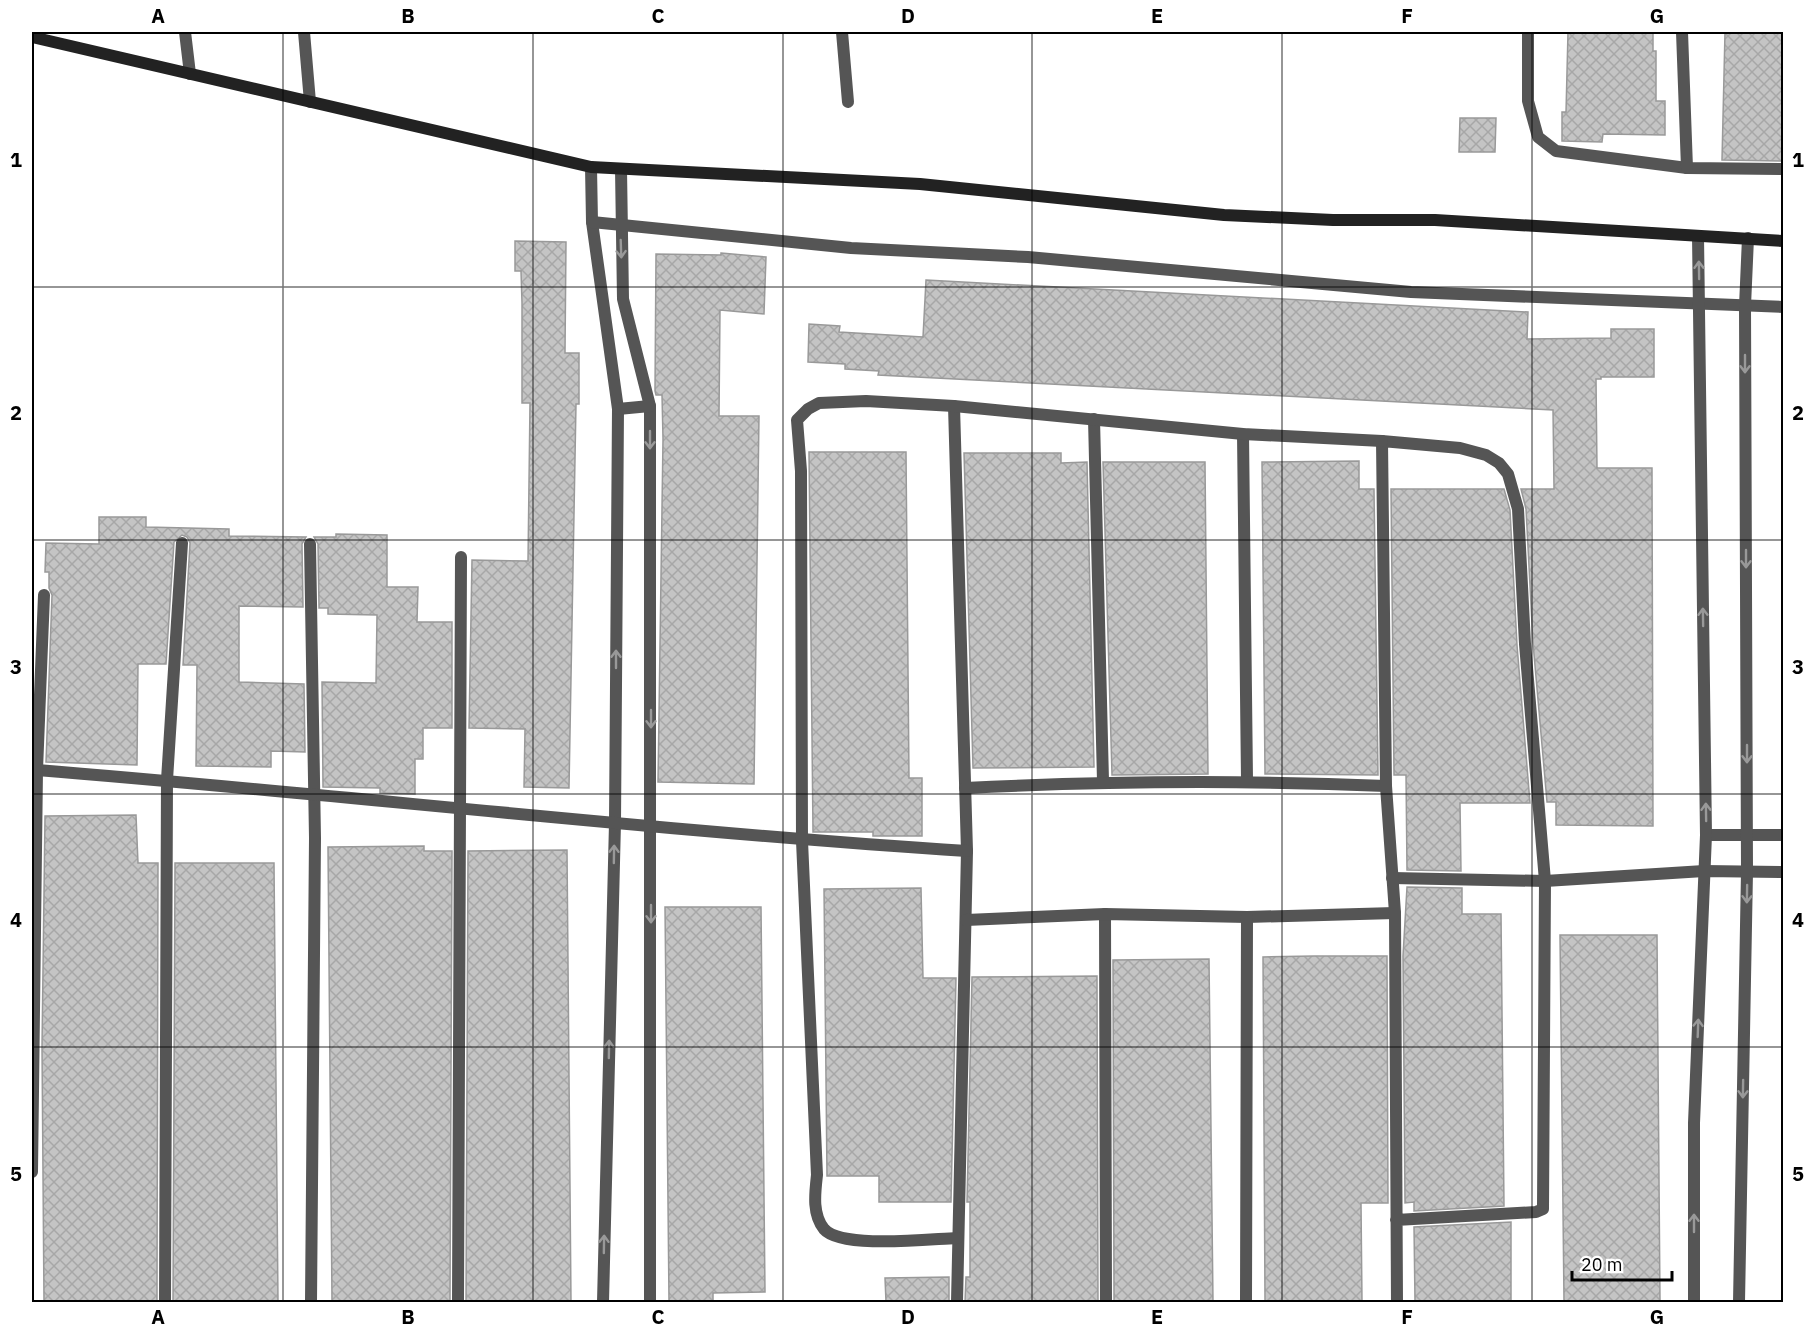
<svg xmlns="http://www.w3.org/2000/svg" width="1815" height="1334" font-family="'IBM Plex Sans',sans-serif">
<defs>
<pattern id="building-cross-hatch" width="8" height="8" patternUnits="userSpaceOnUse" patternTransform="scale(1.5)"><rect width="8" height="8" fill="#c4c4c4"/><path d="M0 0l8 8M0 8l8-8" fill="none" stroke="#a7a7a7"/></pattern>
</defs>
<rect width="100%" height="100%" fill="#fff"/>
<g fill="url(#building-cross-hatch)" stroke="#999" stroke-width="1.5">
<path d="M1568 32H1653V51H1656V101H1665V135L1603 134 1602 142 1562 141V112H1566Z"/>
<path d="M1725 32 1784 33V161L1722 160Z"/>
<path d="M1460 118H1496L1495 152H1459Z"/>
<path d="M515 241 566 242 565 353H579V404H576L569 788 524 787 525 729 469 728 472 560 528 561 530 403H522V303L521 271H515Z"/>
<path d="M721 253 766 257 764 314 720 310 719 416H759L754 784 658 782 663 439 662 395H656L655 391 656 254 721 255Z"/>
<path d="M926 280 1528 312 1527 339 1611 338V329H1654V377H1601V379H1596L1597 468H1652L1653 826 1556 825V802H1547L1533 643 1526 509 1521 489H1554L1553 410 878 375 879 371 845 369V364L808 362 809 324 840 326 839 332 923 337Z"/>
<path d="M809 452H906L909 778H922V836H873V832H813Z"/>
<path d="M964 453H1061V463L1087 462 1094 767 973 768Z"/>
<path d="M1359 461V489H1374L1378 775 1265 774 1262 462Z"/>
<path d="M1103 462H1205L1208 774 1112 775Z"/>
<path d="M1391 489H1504L1510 510 1517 645 1530 803H1460L1461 871 1407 870 1406 775H1394Z"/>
<path d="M99 517H146V527L229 529V536L306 537 302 544 303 607 239 606V682L304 684 305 752 271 751V767L196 766 197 665H183L190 543 187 537 182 535 174 542 166 664H138L137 765 46 762 52 595 49 588V572H45L46 543 99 544Z"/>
<path d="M336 534 387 535V587H418L417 622H452V728H423V759H415V794L380 793V788L323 787 322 682 376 683 377 615 328 614V608H319L318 544 314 537H336Z"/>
<path d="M136 815 138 863H158L157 1302H44L42 1047 45 816Z"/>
<path d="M424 846V851H452L450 1302H332L328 847Z"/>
<path d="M567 850 571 1302H466L468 851Z"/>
<path d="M175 863H274L278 1302H173Z"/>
<path d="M1407 887 1462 888V914H1501L1504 1206 1414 1211V1202L1405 1203 1403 956Z"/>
<path d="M921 888 923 978H956L951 1202H879V1176H827L824 889Z"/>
<path d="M665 907H761L765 1292 713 1293V1302H669Z"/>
<path d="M1560 935H1657L1660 1302H1564Z"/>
<path d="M1314 956H1387L1388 1203H1361L1362 1302H1265L1263 957Z"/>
<path d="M1209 959 1213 1302H1114L1113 960Z"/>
<path d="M1097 976 1098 1302H965L966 1277H970V1202H967L972 977Z"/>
<path d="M1511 1222V1302H1415L1414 1227Z"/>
<path d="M949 1277V1302H886L885 1278Z"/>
</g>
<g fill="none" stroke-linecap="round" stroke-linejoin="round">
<g stroke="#555" stroke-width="12">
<path d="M185 32 190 74"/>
<path d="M304 32 310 102"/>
<path d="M842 32 848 102"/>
<path d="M1528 32V101L1538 137 1556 151 1687 168 1784 169"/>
<path d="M1682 32 1687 168"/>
<path d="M591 167 592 222 618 409 615 823 603 1302"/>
<path d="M621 169 623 299 650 406V1302"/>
<path d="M592 222 851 248 1028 257 1411 292 1784 307"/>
<path d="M954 406 967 851 957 1302"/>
<path d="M618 409 650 406"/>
<path d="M1094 419 1103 781"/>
<path d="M1243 434 1247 780"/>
<path d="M310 544 315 838 311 1302"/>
<path d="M37 770C347 795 656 831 967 851"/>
<path d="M965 788C1107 781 1244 780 1386 786"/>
<path d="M1706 835H1784"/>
<path d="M1392 878 1545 881 1704 871 1784 872"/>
<path d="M1105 914 1106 1302"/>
<path d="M966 920 1105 914 1247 917 1395 913"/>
<path d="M32 1172 37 770 44 595"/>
<path d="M1396 1220 1536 1212 1543 1209 1545 881 1525 644 1518 509 1508 474 1499 463 1486 455 1460 448 1382 441 1386 786 1395 913 1397 1302"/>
<path d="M957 1238C929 1239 841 1249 824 1229 812 1214 815 1193 817 1175L802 841 801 471 797 420 808 409 819 403 866 401 954 406 1243 434 1382 441"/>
<path d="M165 1302 167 780 182 543"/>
<path d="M458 1302 461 557"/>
<path d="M1246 1302 1247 917"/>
<path d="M1694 1302V1123L1706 835 1698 236"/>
<path d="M1739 1302 1747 872 1745 306 1748 238"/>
</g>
<path stroke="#222" stroke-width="12" d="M32 37 591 167 920 184 1224 215 1333 220H1435L1784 241"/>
</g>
<defs><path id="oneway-shaft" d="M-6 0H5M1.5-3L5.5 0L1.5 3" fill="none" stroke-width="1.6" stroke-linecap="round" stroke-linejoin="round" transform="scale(1.5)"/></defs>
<g stroke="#999">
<use href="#oneway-shaft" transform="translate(621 249) rotate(88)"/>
<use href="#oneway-shaft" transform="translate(1699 270) rotate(-91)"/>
<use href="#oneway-shaft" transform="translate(1745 364) rotate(90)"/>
<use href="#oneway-shaft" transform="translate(650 440) rotate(90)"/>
<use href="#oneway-shaft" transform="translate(1746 559) rotate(90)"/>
<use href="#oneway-shaft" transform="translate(1703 617) rotate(-91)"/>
<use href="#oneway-shaft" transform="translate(616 659) rotate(-90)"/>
<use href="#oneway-shaft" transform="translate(651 719) rotate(90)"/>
<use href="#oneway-shaft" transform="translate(1747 754) rotate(90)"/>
<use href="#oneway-shaft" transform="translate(1706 812) rotate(-91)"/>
<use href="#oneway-shaft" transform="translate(614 854) rotate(-89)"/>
<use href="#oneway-shaft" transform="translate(1747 894) rotate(91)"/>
<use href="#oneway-shaft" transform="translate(651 914) rotate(90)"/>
<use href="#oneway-shaft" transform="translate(1698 1028) rotate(-88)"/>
<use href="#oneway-shaft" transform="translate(609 1049) rotate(-89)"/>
<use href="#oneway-shaft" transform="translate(1743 1089) rotate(91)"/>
<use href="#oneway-shaft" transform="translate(1694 1223) rotate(-90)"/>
<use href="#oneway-shaft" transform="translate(604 1244) rotate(-89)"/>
</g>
<path fill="none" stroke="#000" stroke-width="1.5" stroke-opacity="0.55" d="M283 32V1302M533 32V1302M783 32V1302M1032 32V1302M1282 32V1302M1532 32V1302M32 287H1784M32 540H1784M32 794H1784M32 1047H1784"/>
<rect width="1815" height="1334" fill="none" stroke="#ffffff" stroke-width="66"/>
<path d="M1572 1271v9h100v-9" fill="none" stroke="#000000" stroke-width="3"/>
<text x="1581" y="1271" font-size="18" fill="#000000" stroke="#ffffff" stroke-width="4.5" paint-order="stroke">20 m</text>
<rect x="33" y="33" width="1749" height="1268" fill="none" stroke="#000" stroke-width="2"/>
<g font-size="20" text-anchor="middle" font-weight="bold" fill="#000">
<text x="158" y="23">A</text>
<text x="408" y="23">B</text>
<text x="658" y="23">C</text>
<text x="908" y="23">D</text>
<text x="1157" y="23">E</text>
<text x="1407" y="23">F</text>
<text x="1657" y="23">G</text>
<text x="16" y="167">1</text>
<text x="1798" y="167">1</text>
<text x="16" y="420">2</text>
<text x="1798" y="420">2</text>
<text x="16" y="674">3</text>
<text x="1798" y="674">3</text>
<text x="16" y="927">4</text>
<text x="1798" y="927">4</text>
<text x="16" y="1181">5</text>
<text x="1798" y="1181">5</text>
<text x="158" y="1324">A</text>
<text x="408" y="1324">B</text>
<text x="658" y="1324">C</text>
<text x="908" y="1324">D</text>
<text x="1157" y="1324">E</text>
<text x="1407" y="1324">F</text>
<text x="1657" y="1324">G</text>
</g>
</svg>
